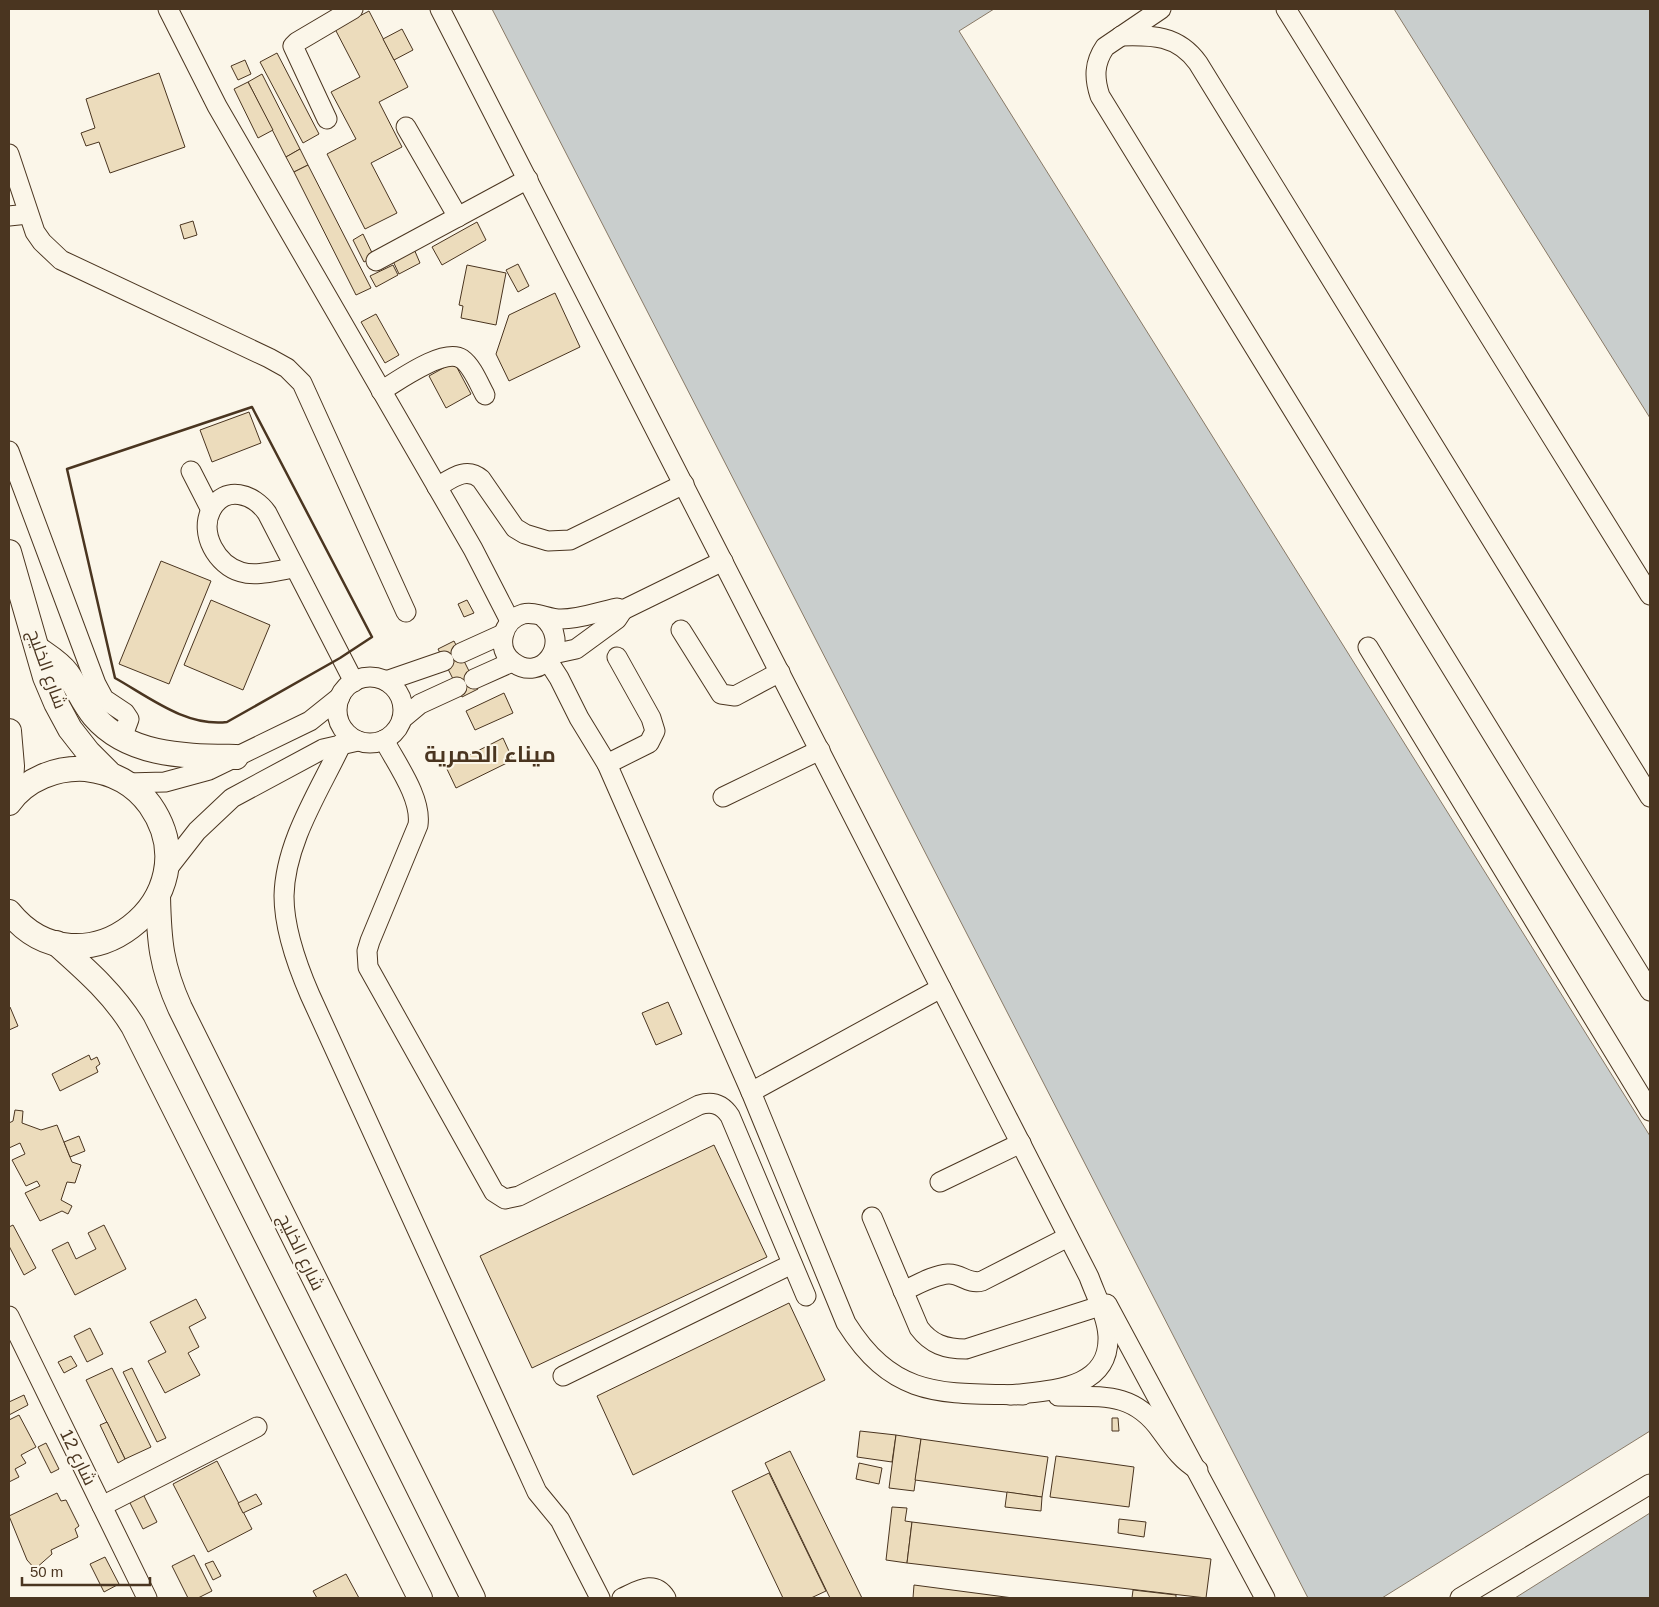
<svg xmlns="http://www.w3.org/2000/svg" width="1659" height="1607" font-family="Helvetica,Cairo,sans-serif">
<rect width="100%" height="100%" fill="#fbf6e9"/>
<g fill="#c9cecd" stroke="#887966">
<path d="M492 9H994L959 31 1650 1136V1431L1382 1598H1308Z"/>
<path d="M1394 9H1650V418Z"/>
<path d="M1650 1513V1598H1514H1515Z"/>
</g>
<g fill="#ecdcbc" stroke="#4a3520">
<path d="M369 11 408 87 379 102 402 147 371 163 397 213 365 229 327 154 356 139 331 92 360 77 335 29Z"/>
<path d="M402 29 413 50 394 60 383 39Z"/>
<path d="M277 53 319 134 303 143 260 62Z"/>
<path d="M245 60 251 74 238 80 231 66Z"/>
<path d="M159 73 185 147 110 173 99 142 86 146 81 133 95 128 86 99Z"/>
<path d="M262 74 300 149 286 157 248 82Z"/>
<path d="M248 82 273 130 258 138 234 89Z"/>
<path d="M300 149 308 165 294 172 286 157Z"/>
<path d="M308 165 371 288 356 295 294 172Z"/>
<path d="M193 221 197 235 184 239 180 225Z"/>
<path d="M477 222 486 240 442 265 432 247Z"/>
<path d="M363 234 374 257 364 262 353 240Z"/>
<path d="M414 249 420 263 399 274 392 259Z"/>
<path d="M518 264 529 286 518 292 506 270Z"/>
<path d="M393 265 398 275 376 287 370 276Z"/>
<path d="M467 265 506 273 496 325 461 318 463 306 459 305Z"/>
<path d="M555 293 580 347 509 381 496 354 509 315Z"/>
<path d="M376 314 399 355 385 363 361 322Z"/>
<path d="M454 362 471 394 446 408 429 376Z"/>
<path d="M249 412 261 443 212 462 200 430Z"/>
<path d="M161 561 211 581 169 684 119 664Z"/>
<path d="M211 600 270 625 243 690 184 665Z"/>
<path d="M467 600 474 613 464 617 458 604Z"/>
<path d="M454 641 478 689 462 697 438 649Z"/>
<path d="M504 693 513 713 475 730 466 711Z"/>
<path d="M503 738 513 760 456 788 446 767Z"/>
<path d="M668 1002 682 1034 656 1045 642 1013Z"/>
<path d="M10 1007 18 1026 9 1030V1008Z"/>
<path d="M89 1055 91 1060 97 1057 100 1064 96 1067 98 1072 60 1091 52 1074Z"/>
<path d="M15 1110 23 1111 22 1123 41 1130 57 1125 72 1162 81 1165 75 1183 67 1182 61 1200 72 1206 68 1214 62 1211 40 1221 25 1193 40 1186 37 1181 26 1186 12 1160 25 1154 20 1143 9 1148V1123L13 1121Z"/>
<path d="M79 1136 85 1151 70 1157 64 1142Z"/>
<path d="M714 1145 767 1257 532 1368 480 1256Z"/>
<path d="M13 1225 36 1268 24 1275 9 1246V1227Z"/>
<path d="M104 1225 126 1269 75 1295 52 1250 68 1242 76 1259 96 1249 88 1233Z"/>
<path d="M196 1299 206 1318 189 1327 199 1347 188 1353 200 1375 165 1393 148 1361 166 1352 150 1322Z"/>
<path d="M789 1303 825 1380 633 1475 597 1396Z"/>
<path d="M90 1328 103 1354 87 1362 74 1336Z"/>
<path d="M71 1356 77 1366 64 1373 58 1362Z"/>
<path d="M112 1368 151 1447 125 1459 86 1380Z"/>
<path d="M132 1368 166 1438 157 1442 123 1372Z"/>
<path d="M24 1395 28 1405 9 1415V1402Z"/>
<path d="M19 1415 36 1447 21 1455 26 1463 15 1469 19 1477 9 1482V1420Z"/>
<path d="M1112 1418H1118L1119 1431H1112Z"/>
<path d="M107 1422 125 1459 118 1463 100 1425Z"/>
<path d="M860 1431 896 1435 892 1462 857 1457Z"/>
<path d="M896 1435 921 1439 914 1491 889 1488Z"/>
<path d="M921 1439 1048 1457 1042 1497 915 1480Z"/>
<path d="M46 1443 59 1469 51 1473 38 1447Z"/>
<path d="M790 1451 862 1598H830L765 1463Z"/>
<path d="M1056 1456 1134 1467 1129 1507 1050 1497Z"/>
<path d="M217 1461 252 1529 208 1552 173 1484Z"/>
<path d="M859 1463 882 1468 879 1484 856 1479Z"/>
<path d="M769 1473 826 1591 811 1598H783L732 1491Z"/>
<path d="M141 1490 157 1522 143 1529 127 1497Z"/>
<path d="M1007 1492 1042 1497 1041 1511 1005 1507Z"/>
<path d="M57 1493 61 1501 66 1500 79 1526 75 1529 78 1537 51 1550 52 1554 35 1569 27 1560 9 1516Z"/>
<path d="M256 1494 262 1504 243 1513 238 1503Z"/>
<path d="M892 1507 907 1508 905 1521 912 1522 907 1563 886 1560Z"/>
<path d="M1119 1519 1146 1522 1144 1537 1118 1533Z"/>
<path d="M912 1522 1211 1559 1206 1598 907 1563Z"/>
<path d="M194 1555 212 1591 198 1598H188L172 1566Z"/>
<path d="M105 1557 119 1584 104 1592 90 1564Z"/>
<path d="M213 1561 221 1576 213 1580 205 1564Z"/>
<path d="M346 1574 359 1598H317L313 1591Z"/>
<path d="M914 1585 1013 1598H913Z"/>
<path d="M1133 1590 1176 1595V1598H1132Z"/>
</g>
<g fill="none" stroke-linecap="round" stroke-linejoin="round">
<defs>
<g id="minor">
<path d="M168 9 217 106 473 549 510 621"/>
<path d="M440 9 1089 1277C1096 1296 1107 1317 1108 1336 1110 1391 1048 1390 1010 1395"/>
<path d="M1161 9 1105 47C1094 63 1094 78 1100 96L1650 991"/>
<path d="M1286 9 1650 595"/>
<path d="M1121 36C1152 35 1178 35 1198 63L1650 797"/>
<path d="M327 119 293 46 297 42 353 9"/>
<path d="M406 127 458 217"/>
<path d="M9 154 35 232 42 242 61 260 269 358 287 368 302 383 406 612"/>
<path d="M9 216 28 214"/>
<path d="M376 261 528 179"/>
<path d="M381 391C398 381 444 347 462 359 472 366 479 384 485 395"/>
<path d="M9 451 96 684 104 699 125 713 129 719 122 738"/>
<path d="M191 471 211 510"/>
<path d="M437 487C451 479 466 466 481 479L515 528 525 534 548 541 570 540 684 484"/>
<path d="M294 568C278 570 257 577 241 572 217 565 199 534 211 510 225 484 254 494 267 513L354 682"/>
<path d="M543 617C573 643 541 684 513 662 495 649 502 620 523 614 535 611 548 619 561 619 581 619 597 612 617 608L623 610 723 561"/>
<path d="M681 630 721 694 735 696 780 672"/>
<path d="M1368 647 1650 1111"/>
<path d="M461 653 503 634"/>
<path d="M553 654 576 649 617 619 623 610"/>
<path d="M548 661 559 678 579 718 607 764 751 1092 846 1323C894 1399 941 1393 1023 1395"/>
<circle cx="370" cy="710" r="33"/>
<path d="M474 679 512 662"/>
<path d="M386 681 444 661"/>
<path d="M402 719 420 704 457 687"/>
<path d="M384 740C396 763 422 798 418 825L370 941 367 951 368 967 494 1192 505 1199 519 1196 699 1105C712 1101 722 1104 730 1116L806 1296"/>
<path d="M342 743C320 790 285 842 284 896 284 929 297 965 310 995L537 1492 560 1520 600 1598"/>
<path d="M607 764 649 743 655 731 651 718 617 657"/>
<path d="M127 783 165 782 209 770 310 721 340 697"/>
<path d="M723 797 820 750"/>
<path d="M165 872 197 831 232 798 323 749 358 741"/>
<path d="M751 1092 941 988"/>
<path d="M940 1182 1021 1143"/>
<path d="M872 1217 919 1328C931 1344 945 1349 966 1349L1100 1306"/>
<path d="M903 1291C917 1285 933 1275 948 1274 961 1273 968 1285 982 1281L1068 1237"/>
<path d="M1107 1304 1265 1598"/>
<path d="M9 1316 147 1598"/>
<path d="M563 1376 792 1264"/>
<path d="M1058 1396C1101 1397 1133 1391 1161 1431 1172 1446 1181 1460 1198 1470"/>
<path d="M102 1506 257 1427"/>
<path d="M622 1598C638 1591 654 1579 666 1598"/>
<path d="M1460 1598 1650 1484"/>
</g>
<g id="major">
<path d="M9 552 45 677 56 703 70 729 88 752 108 772"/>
<path d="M38 649C48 656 60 663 67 673 77 687 83 703 94 716 129 757 187 756 236 757"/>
<path d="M9 731 12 766 10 800"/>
<path d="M9 803C26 779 57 767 86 769 112 772 135 784 150 805 215 898 81 1001 9 912"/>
<path d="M158 896C159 941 161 966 180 1008L473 1598"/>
<path d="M56 943C85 969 113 993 133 1026L420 1598"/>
</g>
</defs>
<use href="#minor" stroke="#4a3520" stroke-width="21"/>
<use href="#major" stroke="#4a3520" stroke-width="26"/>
<use href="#minor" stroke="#fbf6e9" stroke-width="19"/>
<use href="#major" stroke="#fbf6e9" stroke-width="24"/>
<path stroke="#4a3520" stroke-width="2.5" d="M252 407 372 637 340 658 227 722C186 727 149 697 115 678L67 469Z"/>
</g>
<g text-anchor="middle" stroke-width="4" stroke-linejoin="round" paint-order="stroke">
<g font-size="18" fill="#4a3520" stroke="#fbf6e9">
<text transform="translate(47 669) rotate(70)" y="6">شارع الخليج</text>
<text transform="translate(301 1252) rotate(64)" y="6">شارع الخليج</text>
<text transform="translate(78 1457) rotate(64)" y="6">شارع 12</text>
</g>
<g font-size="22" font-weight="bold" fill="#4a3520" stroke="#fbf6e9">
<text x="490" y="762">ميناء الحمرية</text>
</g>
</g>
<rect width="1659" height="1607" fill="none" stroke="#4a3520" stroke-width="20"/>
<path d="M22 1577v8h128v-8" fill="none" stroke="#4a3520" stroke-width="2.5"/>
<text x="30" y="1577" font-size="15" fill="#4a3520" stroke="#fbf6e9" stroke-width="4" paint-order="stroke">50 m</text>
</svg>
